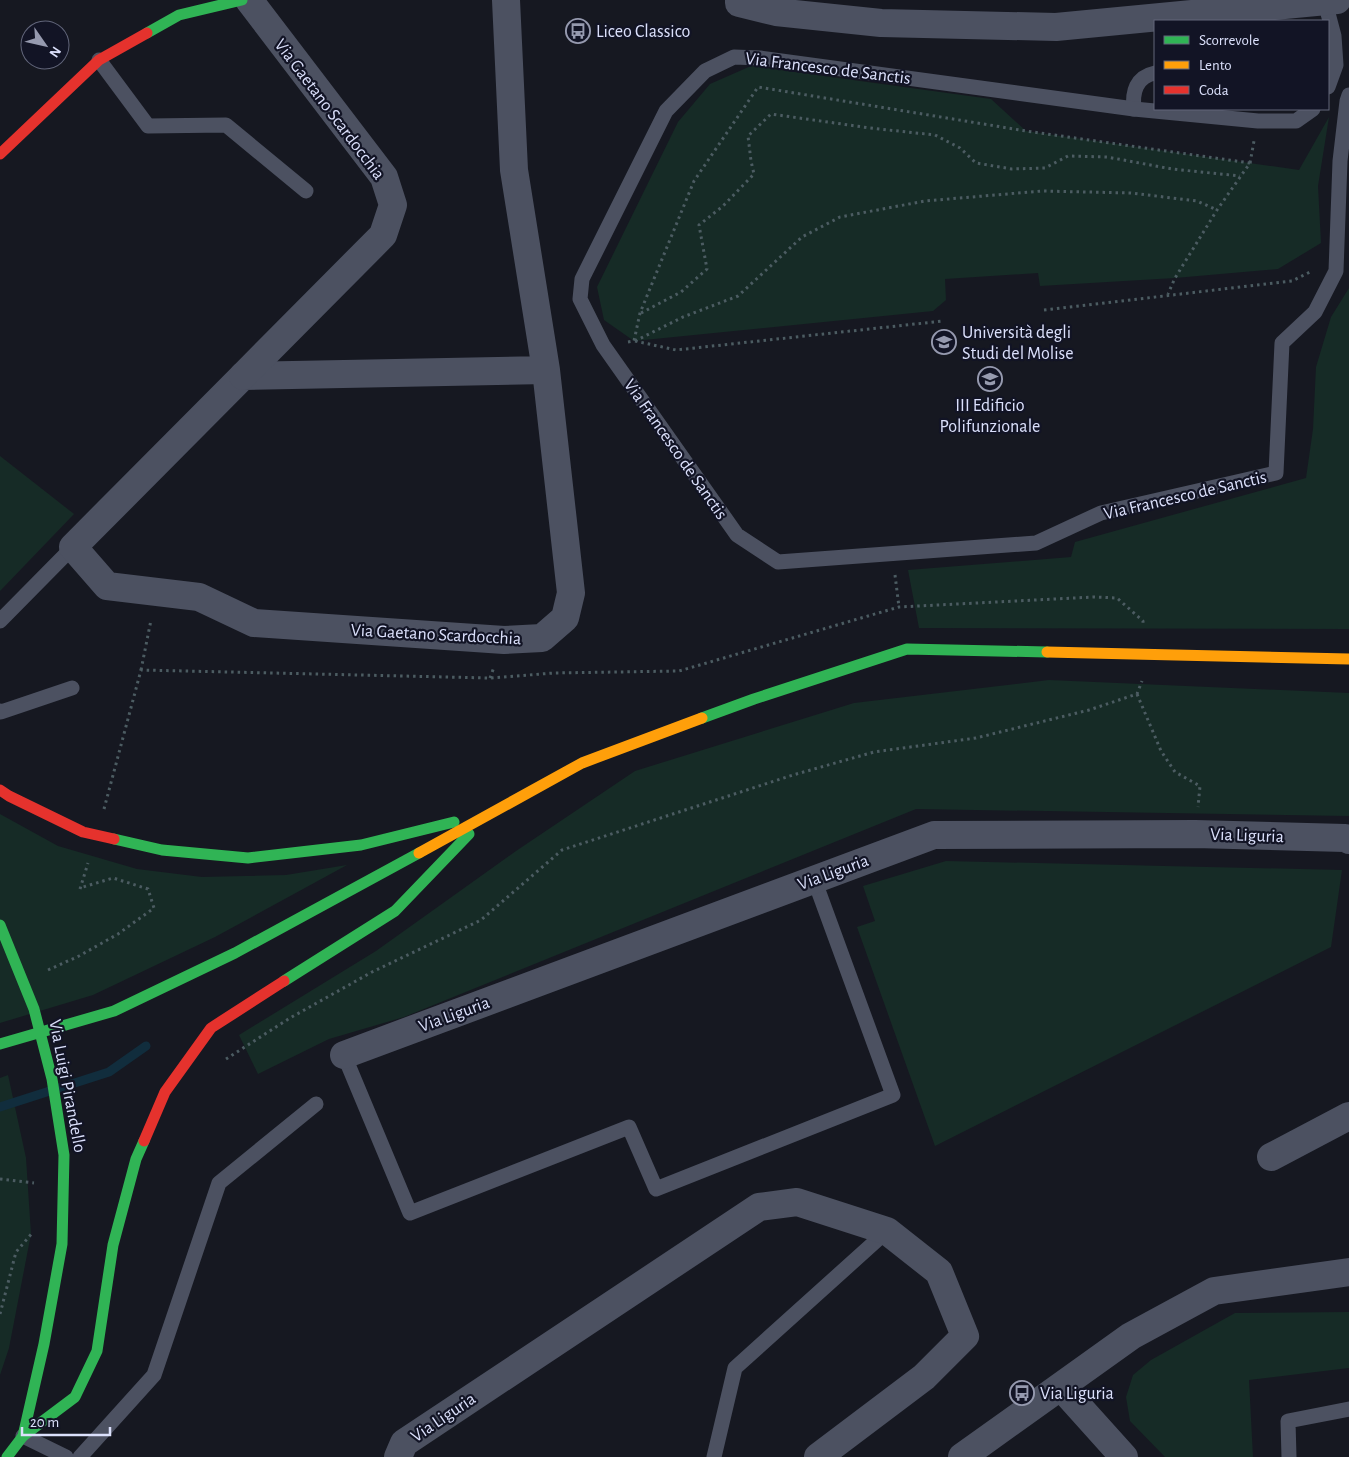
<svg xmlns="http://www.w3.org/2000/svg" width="1349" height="1457" font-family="'Alegreya Sans',sans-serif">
<rect width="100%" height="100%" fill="#161821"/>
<g fill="#162b26">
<path d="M751 66 991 99 1026 131 1299 170 1329 117 1318 186 1321 243 1278 269 1175 278 1040 286 1038 273 945 279 946 300 933 311 634 341 604 320 597 287 678 122 710 84Z"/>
<path d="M1349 288V629L919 628 908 570 1071 557 1075 542 1306 478 1313 429 1316 367 1331 317Z"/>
<path d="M0 456 74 514 0 591Z"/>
<path d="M1049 680 1349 693V816L916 809 404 1017 329 1039 258 1074 239 1035 376 951 516 851 635 771 854 703Z"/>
<path d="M0 814 58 846 137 869 202 877 286 875 347 865 215 937 93 995 0 1023Z"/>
<path d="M946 861 1342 870 1331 947 935 1146 857 927 875 921 863 886Z"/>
<path d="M8 1075 26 1158 31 1234 9 1348 0 1375V1078Z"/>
<path d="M1349 1312V1368L1249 1380 1253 1457H1165L1130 1421 1126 1397 1133 1375 1151 1360 1235 1313Z"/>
</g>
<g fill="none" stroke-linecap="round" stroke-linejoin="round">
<path stroke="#112d3d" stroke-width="9" d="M0 1107 109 1072 146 1046"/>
<g stroke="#4c5c62" stroke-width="3" stroke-dasharray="2.5 4" stroke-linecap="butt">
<path d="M1250 163 1254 141"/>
<path d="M1044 310 1292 281 1310 272"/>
<path d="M641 313 681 292 707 269 699 225 723 206 754 174 751 161 748 136 771 114 870 128 935 135 960 148 976 163 1012 169 1045 168 1068 156 1107 157 1172 169 1240 176"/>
<path d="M635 341 683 317 738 296 802 237 840 217 925 201 1042 191 1131 193 1197 201 1217 210"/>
<path d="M635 341 676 350 943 321"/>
<path d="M628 342 634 341 640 313 694 181 758 87 1026 131 1250 163 1217 210 1175 278 1168 294"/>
<path d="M895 575 899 607"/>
<path d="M141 670 151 620"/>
<path d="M490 678 494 667"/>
<path d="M1137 694 1161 751 1175 772 1200 786 1198 807"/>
<path d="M104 809 141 670 490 678 554 673 679 671 899 607 1094 597 1117 598 1143 621V626"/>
<path d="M80 889 88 863"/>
<path d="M48 970 79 956 118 934 154 908 148 889 113 878 80 888"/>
<path d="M226 1059 290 1018 372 972 481 920 562 850 793 775 874 752 976 738 1089 710 1137 694 1142 681"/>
<path d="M0 1179 34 1183"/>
<path d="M0 1314 16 1252 33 1232"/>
</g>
<g stroke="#4c5161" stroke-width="15">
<path d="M1325 2 1334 36 1336 65 1328 87"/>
<path d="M99 60 148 126 226 125 306 191"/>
<path d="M1134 109C1132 92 1136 77 1155 73"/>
<path d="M1313 109 1296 121H1258L1134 109 760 58 734 57 705 71 666 111 582 279 580 299 603 345 737 535 778 562 1036 543 1101 513 1276 473 1282 343 1315 312 1336 271 1340 161 1347 101 1349 95"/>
<path d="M0 621 73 547"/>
<path d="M0 711 1 712 72 688"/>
<path d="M344 1055 410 1213 629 1127 656 1189 893 1095 814 879"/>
<path d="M23 1436 66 1457"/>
<path d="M80 1457 154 1375 219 1183 316 1104"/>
<path d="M714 1457 735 1368 887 1231"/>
<path d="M1289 1457 1288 1421 1349 1409"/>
</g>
<g stroke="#4c5161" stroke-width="28">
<path d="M506 0 514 170 546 370 571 593 565 618 542 638 504 640 254 623 199 597 107 586 73 547 243 376 546 370"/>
<path d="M739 0V3L776 12 881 23 1056 27 1337 0"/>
<path d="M243 376 383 235 393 205 384 177 249 0"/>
<path d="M344 1055 934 835 1195 834 1345 838 1349 840"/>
<path d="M1271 1157 1349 1116"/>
<path d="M1061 1387 1124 1457"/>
<path d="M398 1457 404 1443 759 1207 797 1202 887 1231 939 1272 965 1336 924 1377 818 1457"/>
<path d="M962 1457 1131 1336 1214 1291 1349 1272"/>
</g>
<g stroke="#30b455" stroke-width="11">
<path d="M147 33 179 15 242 0"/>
<path d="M702 718 754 699 907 649 1047 652"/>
<path d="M114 839 162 850 248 858 361 845 454 822"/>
<path d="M0 925 34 1009 52 1079 64 1155 62 1244 44 1344 23 1436 7 1457"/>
<path d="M284 981 395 911 469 834"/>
<path d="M0 1044 114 1011 235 953 419 853"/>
<path d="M23 1436 75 1397 97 1351 113 1245 136 1159 144 1141"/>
</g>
<g stroke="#ff9f0a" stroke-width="11">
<path d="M1047 652 1349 659"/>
<path d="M419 853 582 763 702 718"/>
</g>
<g stroke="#e5322d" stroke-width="11">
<path d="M0 154 99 60 147 33"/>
<path d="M0 790 9 796 83 832 114 839"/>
<path d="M144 1141 165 1092 211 1028 284 981"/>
</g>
</g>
<defs>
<symbol id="bus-ring" viewBox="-11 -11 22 22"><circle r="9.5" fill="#121425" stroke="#969aaf" stroke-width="1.5"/><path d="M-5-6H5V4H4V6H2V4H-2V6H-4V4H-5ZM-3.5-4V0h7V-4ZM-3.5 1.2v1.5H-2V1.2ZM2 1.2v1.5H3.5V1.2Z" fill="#969aaf"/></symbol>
<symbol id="university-ring" viewBox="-11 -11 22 22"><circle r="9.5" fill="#121425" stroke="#969aaf" stroke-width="1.5"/><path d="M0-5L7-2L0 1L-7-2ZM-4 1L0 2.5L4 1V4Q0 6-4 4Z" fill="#969aaf"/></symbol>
</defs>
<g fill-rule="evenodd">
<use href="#bus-ring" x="564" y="17" width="28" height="28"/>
<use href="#university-ring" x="930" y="328" width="28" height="28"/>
<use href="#university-ring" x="976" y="365" width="28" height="28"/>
<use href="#bus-ring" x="1008" y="1379" width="28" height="28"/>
</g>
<g text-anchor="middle" stroke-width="4.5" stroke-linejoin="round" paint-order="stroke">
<g font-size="18" fill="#dbe0fb" stroke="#121425" text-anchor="start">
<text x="596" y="37">Liceo Classico</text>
<text x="962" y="338">Università degli<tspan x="962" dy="21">Studi del Molise</tspan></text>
<text x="990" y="411" text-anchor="middle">III Edificio<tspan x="990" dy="21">Polifunzionale</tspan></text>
<text x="1040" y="1399">Via Liguria</text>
</g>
<g font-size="18" fill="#dbe0fb" stroke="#121425">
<text transform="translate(828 68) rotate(7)" y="6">Via Francesco de Sanctis</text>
<text transform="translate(330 109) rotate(53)" y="6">Via Gaetano Scardocchia</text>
<text transform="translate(676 449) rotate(55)" y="6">Via Francesco de Sanctis</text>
<text transform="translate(1185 495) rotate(-13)" y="6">Via Francesco de Sanctis</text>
<text transform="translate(436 634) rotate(3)" y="6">Via Gaetano Scardocchia</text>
<text transform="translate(1247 835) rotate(2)" y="6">Via Liguria</text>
<text transform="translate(833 872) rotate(-20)" y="6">Via Liguria</text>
<text transform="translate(454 1014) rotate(-20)" y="6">Via Liguria</text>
<text transform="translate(68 1086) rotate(79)" y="6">Via Luigi Pirandello</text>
<text transform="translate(443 1417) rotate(-34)" y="6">Via Liguria</text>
</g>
</g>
<rect x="1154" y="20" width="175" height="90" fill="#121425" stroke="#62667b"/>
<rect x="1164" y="36" width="25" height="8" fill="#30b455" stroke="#62667b"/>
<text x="1199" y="45" font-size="15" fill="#dbe0fb">Scorrevole</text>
<rect x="1164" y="61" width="25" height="8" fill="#ff9f0a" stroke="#62667b"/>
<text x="1199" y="70" font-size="15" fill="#dbe0fb">Lento</text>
<rect x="1164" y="86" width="25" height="8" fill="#e5322d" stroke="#62667b"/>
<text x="1199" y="95" font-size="15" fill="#dbe0fb">Coda</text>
<g transform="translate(45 45) rotate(124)"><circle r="24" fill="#121425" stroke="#62667b"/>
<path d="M0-4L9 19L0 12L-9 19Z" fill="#969aaf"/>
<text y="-8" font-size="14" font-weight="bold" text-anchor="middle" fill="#dbe0fb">N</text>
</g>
<path d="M22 1427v8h88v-8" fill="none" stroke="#dbe0fb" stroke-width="2.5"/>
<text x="30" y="1427" font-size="15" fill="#dbe0fb" stroke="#121425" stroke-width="4" paint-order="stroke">20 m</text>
</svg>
